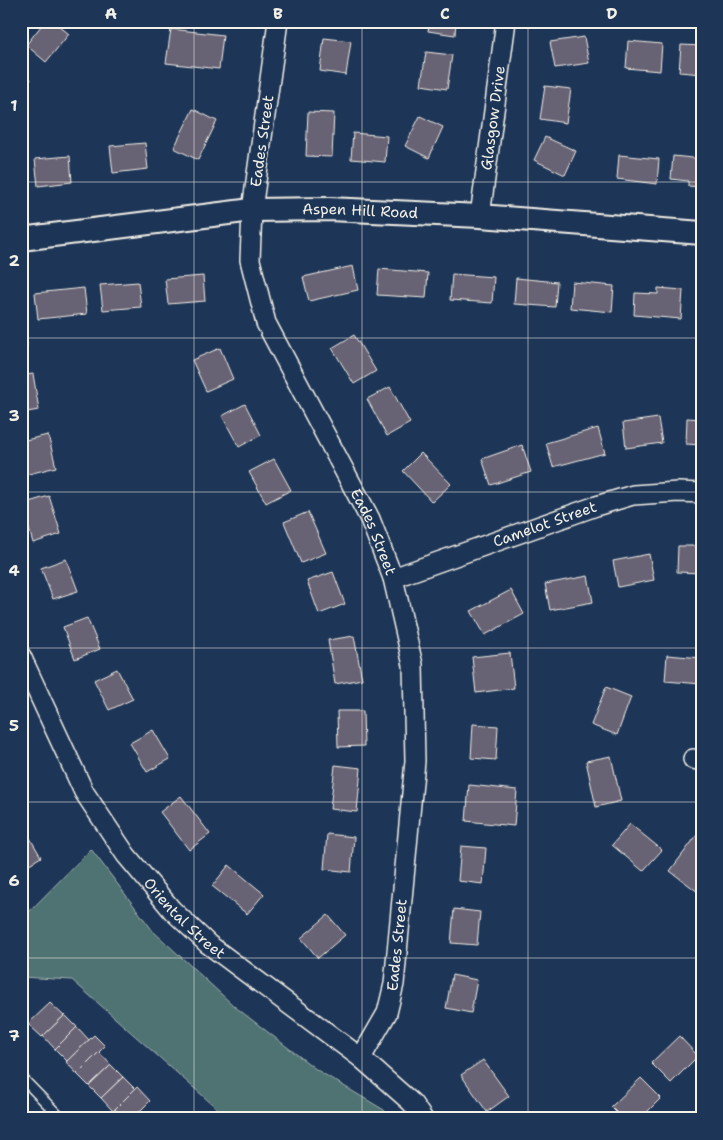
<svg xmlns="http://www.w3.org/2000/svg" width="723" height="1140" font-family="'Shantell Sans',sans-serif">
<rect width="100%" height="100%" fill="#1d3557"/>
<filter id="ink" filterUnits="userSpaceOnUse"><feTurbulence type="fractalNoise" baseFrequency=".02" numOctaves="2"/><feDisplacementMap in="SourceGraphic" scale="10" xChannelSelector="R" yChannelSelector="G"/><feConvolveMatrix kernelMatrix="1 2 1 2 8 2 1 2 1" color-interpolation-filters="sRGB"/></filter>
<g filter="url(#ink)">
<path fill="#507273" stroke="#a2b2ae" d="M91 849 153 931 234 1006 317 1070 384 1110 390 1119H229L72 980 21 977V920Z"/>
<g fill="#676274" stroke="#f4f1e8">
<path d="M45 21H53L69 34 46 62 26 45Z"/>
<path d="M430 21H456L455 35 428 31Z"/>
<path d="M171 29 223 35 219 69 166 63Z"/>
<path d="M584 37 589 63 555 68 550 42Z"/>
<path d="M324 38 351 41 346 75 320 71Z"/>
<path d="M628 41 662 44 660 71 626 68Z"/>
<path d="M681 45 702 46V74L679 72Z"/>
<path d="M426 52 452 55 447 89 421 85Z"/>
<path d="M21 74 31 79 21 96Z"/>
<path d="M545 86 571 89 566 123 540 119Z"/>
<path d="M193 109 217 121 198 160 174 148Z"/>
<path d="M308 112 334 113 332 157 306 156Z"/>
<path d="M420 116 443 127 429 158 405 146Z"/>
<path d="M353 133 387 136 385 162 351 159Z"/>
<path d="M545 137 576 151 565 175 534 160Z"/>
<path d="M145 143 148 169 113 173 110 146Z"/>
<path d="M619 155 659 159 657 184 617 179Z"/>
<path d="M70 156 72 182 38 186 35 159Z"/>
<path d="M673 156 702 159V187L688 186V181L671 179Z"/>
<path d="M353 266 358 290 309 301 303 277Z"/>
<path d="M379 269 428 273 426 298 377 295Z"/>
<path d="M452 274 494 277 492 303 450 300Z"/>
<path d="M203 276 205 301 168 304 165 279Z"/>
<path d="M516 278 557 282 555 307 514 304Z"/>
<path d="M138 282 141 307 103 310 100 285Z"/>
<path d="M572 282 614 286 612 312 570 308Z"/>
<path d="M84 288 87 314 38 319 35 293Z"/>
<path d="M658 288 683 290 681 319 634 315 635 293 658 294Z"/>
<path d="M21 296 27 346 21 347Z"/>
<path d="M354 335 376 371 354 384 332 348Z"/>
<path d="M220 348 233 379 206 391 192 360Z"/>
<path d="M33 374 39 410 21 413V376Z"/>
<path d="M390 387 410 423 387 436 367 399Z"/>
<path d="M245 404 261 435 239 447 222 416Z"/>
<path d="M658 418 662 443 626 448 623 423Z"/>
<path d="M687 418 702 419V445L686 444Z"/>
<path d="M598 428 605 453 553 467 546 443Z"/>
<path d="M48 435 56 467 21 476V441Z"/>
<path d="M522 445 531 472 491 485 482 459Z"/>
<path d="M421 453 451 484 432 502 403 471Z"/>
<path d="M274 459 291 490 266 503 249 472Z"/>
<path d="M49 496 61 534 33 543 22 504Z"/>
<path d="M308 512 326 553 301 563 284 522Z"/>
<path d="M678 546H702V573L677 572Z"/>
<path d="M649 554 654 580 618 587 613 561Z"/>
<path d="M66 559 78 591 53 599 41 568Z"/>
<path d="M333 572 345 604 319 614 307 581Z"/>
<path d="M588 576 593 602 550 610 545 584Z"/>
<path d="M511 590 524 614 485 635 471 611Z"/>
<path d="M87 618 100 649 75 659 63 627Z"/>
<path d="M354 636 362 679 335 684 328 640Z"/>
<path d="M510 653 514 688 476 693 472 657Z"/>
<path d="M667 655 702 658V684L665 681Z"/>
<path d="M117 669 133 699 109 710 94 680Z"/>
<path d="M606 687 631 697 617 735 591 725Z"/>
<path d="M337 711H363L364 746 338 747Z"/>
<path d="M473 724 498 726 496 760 471 758Z"/>
<path d="M153 730 170 759 147 772 130 743Z"/>
<path d="M611 756 621 801 596 807 586 761Z"/>
<path d="M335 765 361 768 357 812 330 809Z"/>
<path d="M469 785 517 790 514 826 466 821Z"/>
<path d="M181 796 210 834 189 850 160 812Z"/>
<path d="M630 824 662 850 643 871 612 845Z"/>
<path d="M23 826 41 857 21 869V827Z"/>
<path d="M700 831 702 833V895L670 871Z"/>
<path d="M327 834 354 837 351 872 324 869Z"/>
<path d="M461 846 486 848 483 884 458 881Z"/>
<path d="M229 865 264 894 247 914 212 886Z"/>
<path d="M454 909 480 912 477 945 451 943Z"/>
<path d="M328 915 345 935 318 958 301 938Z"/>
<path d="M452 975 477 980 471 1013 446 1008Z"/>
<path d="M50 1003 64 1016 42 1037 28 1024Z"/>
<path d="M65 1015 77 1027 55 1049 43 1036Z"/>
<path d="M77 1027 89 1040 67 1061 55 1049Z"/>
<path d="M94 1035 105 1046 77 1074 66 1062Z"/>
<path d="M679 1036 698 1056 671 1083 651 1063Z"/>
<path d="M99 1052 111 1065 89 1086 77 1074Z"/>
<path d="M483 1060 509 1096 487 1112 461 1075Z"/>
<path d="M111 1065 123 1077 101 1098 89 1086Z"/>
<path d="M123 1077 135 1089 113 1111 101 1098Z"/>
<path d="M641 1078 661 1098 640 1119H623L611 1107Z"/>
<path d="M137 1087 150 1101 132 1119H125L115 1109Z"/>
</g>
<g fill="none" stroke-linecap="round" stroke-linejoin="round">
<defs>
<path id="service" d="M21 1084 25 1081 62 1119"/>
<g id="minor">
<path id="s1" d="M278 21 252 210 250 260 266 323 370 519 393 578 413 665 415 761 394 984 387 1013 361 1058"/>
<path id="s2" d="M480 216 506 21"/>
<path id="s3" d="M393 578 596 506 633 495 678 492 702 493"/>
<path id="s4" d="M21 656 84 792 126 855 172 910 208 944 361 1058 412 1103 423 1119"/>
<path d="M693 759 702 761"/>
</g>
<g id="tertiary">
<path id="s5" d="M21 239 252 210 329 209 480 216 702 233"/>
</g>
</defs>
<use href="#service" stroke="#f4f1e8" stroke-width="12"/>
<use href="#minor" stroke="#f4f1e8" stroke-width="22"/>
<use href="#tertiary" stroke="#f4f1e8" stroke-width="26"/>
<use href="#service" stroke="#1d3557" stroke-width="9"/>
<use href="#minor" stroke="#1d3557" stroke-width="19"/>
<use href="#tertiary" stroke="#1d3557" stroke-width="22"/>
</g>
</g>
<path fill="none" stroke="#f4f1e8" stroke-width="1" stroke-opacity="0.55" d="M194 21V1119M362 21V1119M528 21V1119M21 182H702M21 338H702M21 492H702M21 648H702M21 802H702M21 958H702"/>
<g text-anchor="middle" stroke-width="4" stroke-linejoin="round" paint-order="stroke">
<g font-size="15" fill="#f4f1e8" stroke="#1d3557">
<text dy="5" stroke="none"><textPath href="#s2" startOffset="99">Glasgow Drive</textPath></text>
<text transform="translate(262 141) rotate(-82)" y="5">Eades Street</text>
<text dy="5" stroke="none"><textPath href="#s5" startOffset="341">Aspen Hill Road</textPath></text>
<text dy="5" stroke="none"><textPath href="#s3" startOffset="161">Camelot Street</textPath></text>
<text dy="5" stroke="none"><textPath href="#s1" startOffset="541">Eades Street</textPath></text>
<text dy="5" stroke="none"><textPath href="#s4" startOffset="312">Oriental Street</textPath></text>
<text transform="translate(397 945) rotate(-84)" y="5">Eades Street</text>
</g>
</g>
<rect width="723" height="1140" fill="none" stroke="#1d3557" stroke-width="55"/>
<rect x="28" y="28" width="668" height="1084" fill="none" stroke="#f4f1e8" stroke-width="2"/>
<g font-size="16" text-anchor="middle" font-weight="bold" fill="#f4f1e8">
<text x="111" y="19">A</text>
<text x="278" y="19">B</text>
<text x="445" y="19">C</text>
<text x="612" y="19">D</text>
<text x="14" y="111">1</text>
<text x="14" y="266">2</text>
<text x="14" y="421">3</text>
<text x="14" y="576">4</text>
<text x="14" y="731">5</text>
<text x="14" y="886">6</text>
<text x="14" y="1041">7</text>
</g>
</svg>
